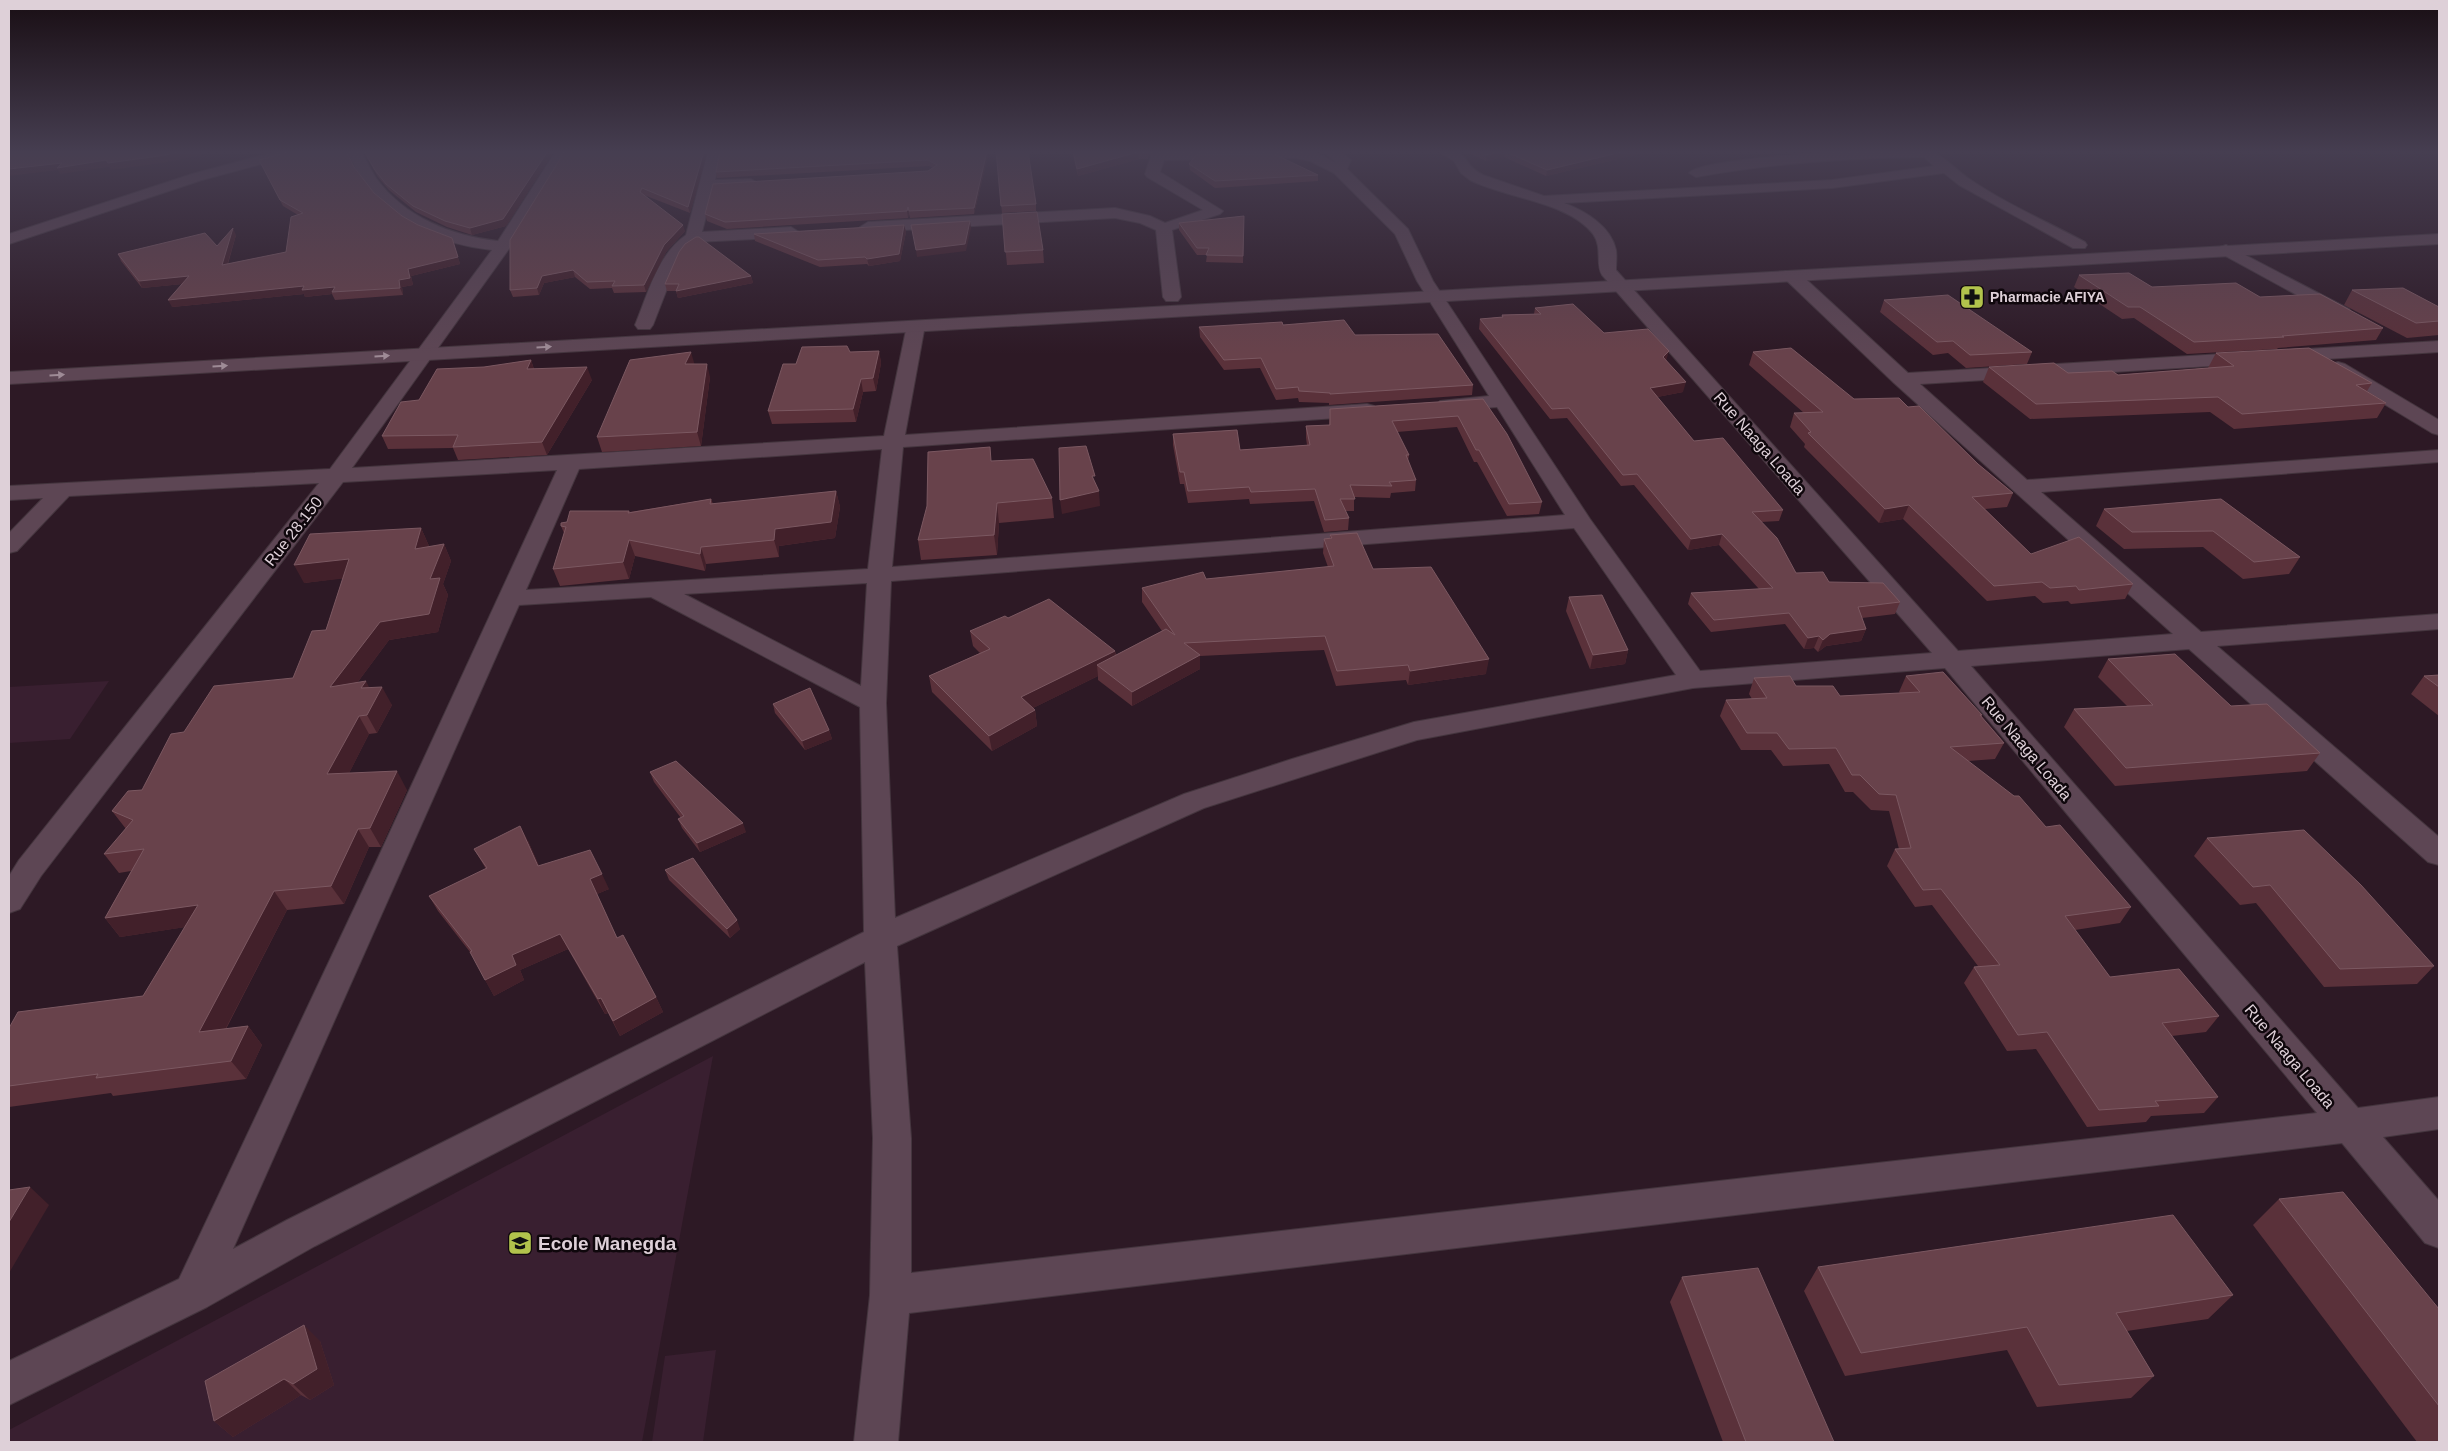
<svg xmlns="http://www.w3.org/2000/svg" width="2448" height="1451" font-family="Arial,sans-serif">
<rect width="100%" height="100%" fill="#2d1925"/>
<g fill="#391f30">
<path d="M109 681 70 739 9 743V687Z"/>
<path d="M713 1056 642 1442H9V1430Z"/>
<path d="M716 1350 703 1442H652L665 1356Z"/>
</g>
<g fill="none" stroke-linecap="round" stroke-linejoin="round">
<defs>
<g id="street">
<path d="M278 151H301L299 154 202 180 9 244V234L192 174Z"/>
<path d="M347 151H361C366 160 370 169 376 178 404 217 452 236 498 241L556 151H570L511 246 352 468 884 436 907 325 910 321H922L925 325 905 435 1367 404 1374 406 1377 410 1374 414 1367 416 903 447 892 567 1565 515 1497 407 1447 411 1440 409 1437 405 1440 401 1489 396 1417 281 1395 234 1334 173 1310 161 1296 158 1164 160 1160 172 1223 211 1220 214 1172 230 1181 297 1178 301H1166L1163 297 1156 230 1140 223 1115 218 868 232 860 227 868 222 1115 208 1150 216 1165 223 1203 210 1147 177 1145 174 1151 156 1149 151H1303L1319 154 1336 163 1324 151H1340L1351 160 1347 169 1408 229 1433 281 1590 519 1700 671 1932 653 1602 275C1595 264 1603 248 1593 234 1569 202 1505 198 1470 180L1461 173 1454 161 1438 151C1475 151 1458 162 1483 175L1544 196 1832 180 1934 166 1924 157C1847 158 1772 163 1696 177L1689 173C1700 157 1901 146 1928 151 1942 153 1956 170 1968 178 2004 203 2046 221 2085 242L2087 245 2085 248H2073L1959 185 1944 173 1832 188 1564 203C1585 211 1611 226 1616 250 1617 256 1616 264 1616 270L1958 651 2173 634 1894 383 1785 279 1783 275 1785 271H1797L1908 373 2439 341V352L1920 384 2027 480 2439 450V462L2041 492 2201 632 2439 614V629L2217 646 2439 837V865L2428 862 2189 649 1971 666 2358 1108 2439 1097V1129L2383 1137 2439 1201V1248L2425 1243 2342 1143 909 1313 898 1442H854L870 1295 873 1138 865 962 315 1246 207 1307 9 1405V1361L179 1279 377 860 557 470 343 482 41 876 20 909 9 913V876L19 860 319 483 69 496 17 551 9 553V533L43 498 9 500V486L330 469 492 250C443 245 396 224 366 184 358 174 353 162 347 151ZM882 449 868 569 526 590 579 469ZM1574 528 1676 675 1414 722 1292 759 1184 794 895 918 886 703 891 581ZM867 583 861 686 684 594ZM651 597 860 707 864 932 287 1220 233 1249 519 605ZM1945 668 2317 1113 911 1273V1138L897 946 1204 808 1417 740 1693 688Z"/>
<path d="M708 151H722L715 180 751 179 758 183 751 187 713 189 702 232 791 227 799 232 791 237 697 242 686 249 679 258 653 325 650 329H638L635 325C648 294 657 255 686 235Z"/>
<path d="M2226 245 2349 309 2352 313 2349 317H2337L2220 253 2218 250 2220 247Z"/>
<path d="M2338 362 2345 364 2439 420V435L2432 433 2331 372 2328 368 2331 364Z"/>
</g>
<path id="secondary" d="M2439 234V244L9 384V372Z"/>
</defs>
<use href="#street" stroke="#44353e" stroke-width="2"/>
<use href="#secondary" stroke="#44353e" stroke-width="2"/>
<use href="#street" fill="#5d4654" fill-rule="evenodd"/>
<use href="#secondary" fill="#5d4654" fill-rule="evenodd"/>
</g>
<g fill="#5a313a">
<path d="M292 151H346L354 167 374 193 402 216 418 225 452 238 460 264 411 276 413 285 402 287 403 295 335 300 332 294 305 297 304 294 172 307 182 284 142 288 121 261 118 254 217 246 236 235 228 264 286 252 298 215 283 206 259 160Z"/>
<path d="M363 151H554L506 226 472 235 447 227 416 212 389 190 378 177Z"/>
<path d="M565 151H708L690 213 644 195 685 231 666 252 646 292 614 293 612 288 590 289 575 277 544 283 539 295 513 297 510 290Z"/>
<path d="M720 151H989L974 214 910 218 909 214 908 218 727 229 707 221 705 214 928 171 933 168 929 166 717 178 716 172Z"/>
<path d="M996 151 1036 204V211L1002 213Z"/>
<path d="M1072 151H1149L1148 159H1139L1078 176Z"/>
<path d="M1464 151H1652L1546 176 1504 157 1486 161Z"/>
<path d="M1189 164 1318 175V181L1215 188 1190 170Z"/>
<path d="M1002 214 1043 250 1044 263 1007 265Z"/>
<path d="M1244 216 1243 263 1206 262 1207 255H1197L1179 230V223Z"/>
<path d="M904 225 906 232 900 261 869 266 867 264 820 267 755 241 754 234Z"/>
<path d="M2079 275 2152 287 2260 297 2383 328 2376 340 2278 348 2277 349 2187 354 2134 318 2122 319 2074 287Z"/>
<path d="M751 276 753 283 678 298 676 291H667L665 284Z"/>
<path d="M2352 290 2439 307V335L2407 338 2344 305Z"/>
<path d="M1884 300 2032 352 2027 364 1966 368 1948 353 1933 355 1880 312Z"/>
<path d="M1535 308 1604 333 1666 360 1683 392 1657 397 1694 441 1783 510 1779 521 1761 522 1796 573 1900 602 1895 614 1862 618 1866 629 1861 641 1826 646 1818 652 1814 648 1804 649 1785 624 1711 632 1688 604 1691 593 1759 589 1719 545 1688 550 1634 485 1621 486 1567 418 1550 419 1479 329 1480 319 1502 317V315L1534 314Z"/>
<path d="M1283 325 1355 335 1473 385 1472 395 1329 405V403L1299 402 1298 398 1276 400 1260 368 1224 370 1200 337 1199 327Z"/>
<path d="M879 351 881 363 876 391 863 392 856 422 772 424 768 411 796 364 850 352Z"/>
<path d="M1753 352 1854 399 1908 407 2013 493 2007 507 1985 509 2031 554 2133 584 2125 599 2071 604 2068 601 2043 603 2035 596 1987 601 1903 519 1879 523 1804 447 1805 444 1790 427 1794 413H1804L1749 365Z"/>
<path d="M2216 353 2372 383 2367 391 2386 403 2377 418 2234 429 2210 412 2030 419 1983 382 1989 367 2068 373 2118 375 2208 368Z"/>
<path d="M531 360 534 369 592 380 547 455 458 460 453 448 388 449 382 436 419 400 484 367Z"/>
<path d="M694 364 710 377 701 446 602 452 597 437Z"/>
<path d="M1483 399 1542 502 1539 514 1507 516 1477 462H1474L1457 427 1397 432 1409 455 1408 461 1416 480 1415 491 1391 493 1390 498 1354 497V511H1345L1349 518 1348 530 1324 532 1314 501 1250 504 1249 499 1188 503 1184 484H1180L1173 445V434L1240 450 1307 445 1306 438V426L1329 425 1330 409Z"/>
<path d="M992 461 1052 498 1054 518 999 523 997 555 921 560 918 540Z"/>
<path d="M836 491 840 507 835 538 779 546V557L706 564 705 571 635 556 629 579 560 586 553 569 564 533 561 526 567 522 629 511 630 512 711 499 713 504Z"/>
<path d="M2221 499 2300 557 2289 574 2243 579 2203 547 2124 549 2096 526 2104 509Z"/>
<path d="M421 528 429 546 428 547 444 544 451 561 443 584 448 595 438 632 389 640 357 683 369 688 392 705 377 733 369 734 349 773 407 790 381 847H369L344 904 287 910 226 1029 248 1026 262 1045 246 1079 113 1096 111 1093 9 1107V1028L143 996 185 927 120 937 105 918 131 871 119 873 104 854 126 829 112 811 142 790 293 678 326 630 343 578 304 583Z"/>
<path d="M1330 535 1373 569 1486 674 1408 685 1406 680 1336 686 1324 650 1200 656V669L1132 706 1098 680V676L1033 708 1035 710 1037 726 992 751 932 692 929 676 980 653 973 646 970 631 1008 618 1115 651 1116 655 1162 631 1142 602V588L1206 579 1328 567 1323 553 1324 539H1330Z"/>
<path d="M1569 597 1628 650 1625 664 1590 669 1566 611Z"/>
<path d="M2108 659 2231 706 2320 753 2307 771 2115 786 2064 727 2074 709 2127 706 2098 677Z"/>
<path d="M2439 675V716L2411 694 2424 676Z"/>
<path d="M1906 676 1982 715 1981 717 2004 743 1995 759 1968 761 2046 827 2131 907 2120 923 2075 930 2110 977 2219 1016 2206 1032 2172 1036 2218 1097 2204 1113 2151 1116 2146 1122 2087 1127 2036 1049 2007 1051 1964 983 1974 967 1978 966 1932 905 1915 907 1887 866 1895 849H1899L1889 811 1871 810 1853 792H1845L1829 764 1783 766 1771 750H1741L1720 716 1726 700 1752 699 1749 694 1754 678 1840 696 1900 693 1899 692Z"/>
<path d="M773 704 829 730 832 739 805 750 775 713Z"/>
<path d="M650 772 746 832 700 852 682 828 678 819 681 818 654 782Z"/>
<path d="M2207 838 2434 966 2417 984 2324 987 2256 903 2240 905 2194 856Z"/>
<path d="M528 841 539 866 609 889 597 894 617 938 656 997 663 1012 620 1036 608 1013 605 1014 568 949 520 970 524 980 494 996 470 952 438 911 429 896 486 869 474 849Z"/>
<path d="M665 870 740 929 730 938 669 880Z"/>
<path d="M2279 1199 2439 1309V1442H2417L2253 1225Z"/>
<path d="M1818 1267 2233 1295 2208 1319 2127 1331 2154 1376 2131 1398 2037 1407 2007 1350 1845 1376 1804 1291Z"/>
<path d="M1682 1277 1834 1442H1723L1670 1302Z"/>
<path d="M320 1341 334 1385 310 1400 301 1395 233 1437 214 1421Z"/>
</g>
<g fill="#42202a">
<path d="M186 151H205L206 154 162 163 111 170 109 167 60 174 58 170 9 176V169L62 163 106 160Z"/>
<path d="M254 151H271L256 155Z"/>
<path d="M548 151H554L506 226 472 235 470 228Z"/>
<path d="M704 151H708L690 213 688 207Z"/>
<path d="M987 151H989L974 214V208Z"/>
<path d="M1504 151V157L1486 161V155Z"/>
<path d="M1626 151H1652L1546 176 1547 170Z"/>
<path d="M1138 152 1139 159 1078 176 1077 169Z"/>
<path d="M908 207 909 214 908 218 907 211Z"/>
<path d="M970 221 971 228 966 251 917 257 916 250Z"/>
<path d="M683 225 685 231 666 252 646 292 644 285 664 245Z"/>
<path d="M904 225 906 232 900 261 869 266 867 259Z"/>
<path d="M233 228 236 235 225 272 222 265Z"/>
<path d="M452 238 460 264 411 276 413 285 402 287 403 295 400 288 399 280 408 269Z"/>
<path d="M573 270 575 277 544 283 539 295 537 288 542 276Z"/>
<path d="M189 276 193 283 142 288 139 281Z"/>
<path d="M751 276 753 283 678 298 676 291Z"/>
<path d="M304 286 335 287 332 292V294L305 297 304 294 172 307 168 300Z"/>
<path d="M879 351 881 363 876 391 873 378Z"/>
<path d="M1669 351 1666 361 1663 357Z"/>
<path d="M691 352 695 366 685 364Z"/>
<path d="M531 360 535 373 527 369Z"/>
<path d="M707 364 710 377 701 446 697 432Z"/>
<path d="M587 367 592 380 547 455 542 442Z"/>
<path d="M861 379 863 392 856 422 853 409Z"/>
<path d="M1686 382 1683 392 1647 399 1650 388Z"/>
<path d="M836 491 840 507 835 538 779 546V557L774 540 775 529Z"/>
<path d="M1099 491 1100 506 1062 514 1060 500Z"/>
<path d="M997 503 999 523 997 555 994 535Z"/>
<path d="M1909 505 1903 519 1879 523 1885 509Z"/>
<path d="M421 528 429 546 423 567 415 549Z"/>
<path d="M1722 534 1719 545 1688 550 1691 539Z"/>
<path d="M629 540 635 556 629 579 623 562Z"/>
<path d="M444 544 451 561 443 584 448 595 438 632 389 640 340 706 330 687 380 622 430 579Z"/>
<path d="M701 547 706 564 705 571 700 554Z"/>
<path d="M349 559 357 577 304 583 294 565Z"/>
<path d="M1866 629 1861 641 1826 646 1818 652 1823 640 1830 634Z"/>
<path d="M1819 636 1814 648 1804 649 1808 638Z"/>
<path d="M1628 650 1625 664 1590 669 1593 655Z"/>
<path d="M1115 651 1116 667 1097 665 1098 676 1023 713 1021 697Z"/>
<path d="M1200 655V669L1132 706V692Z"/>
<path d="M1489 659 1486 674 1408 685 1410 671Z"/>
<path d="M366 681 375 699 361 688Z"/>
<path d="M382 687 392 705 377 733 367 715Z"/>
<path d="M1035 710 1037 726 992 751 989 736Z"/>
<path d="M359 716 369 734 339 793 327 774Z"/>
<path d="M829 730 832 739 805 750 802 741Z"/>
<path d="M397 771 407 790 381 847 370 828Z"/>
<path d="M743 823 746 832 700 852 697 843Z"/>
<path d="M520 826 528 841 546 881 538 866Z"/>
<path d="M358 829 369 847 344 904 331 886Z"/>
<path d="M602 874 609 889 597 894 590 879Z"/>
<path d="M274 891 287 910 214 1051 199 1032Z"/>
<path d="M198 905 212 923 120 937 105 918Z"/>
<path d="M737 920 740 929 730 938 727 929Z"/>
<path d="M560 934 568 949 520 970 524 980 494 996 485 980 512 955Z"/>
<path d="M656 997 663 1012 620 1036 613 1021Z"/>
<path d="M601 998 608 1013 605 1014 598 999Z"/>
<path d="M248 1026 262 1045 246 1079 231 1061Z"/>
<path d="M30 1187 49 1205 9 1273V1222Z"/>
<path d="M304 1325 320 1341 334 1385 310 1400 293 1384Z"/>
<path d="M284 1379 301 1395 233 1437 214 1421Z"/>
</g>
<g fill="#68424b" stroke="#7b5861">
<path d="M9 151H186L159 156 108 163 106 160 57 168 62 163 9 169Z"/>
<path d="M292 151H346L354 167 374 193 402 216 418 225 452 238 458 257 408 269 410 278 399 280 400 288 332 292 335 287 302 290 304 286 168 300 189 276 139 281 118 254 205 233 217 246 233 228 222 265 286 252 291 217 303 213 280 200 259 160Z"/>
<path d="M364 151H548L503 219 470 228 445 221 413 206 386 184 375 170Z"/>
<path d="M565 151H704L688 207 642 188 640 192 683 225 664 245 644 285 612 286 615 281 587 282 573 270 542 276 537 288 510 290V240Z"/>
<path d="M720 151H987L974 208 909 211 908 207 907 211 725 222 705 214 713 184 928 171 937 165 928 160 716 172Z"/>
<path d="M996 151H1028L1036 204 1001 206Z"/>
<path d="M1073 151H1148V153L1138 152 1077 169Z"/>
<path d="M1478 151H1626L1547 170 1504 151 1486 155Z"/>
<path d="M1274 154 1318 175 1215 181 1189 164 1196 155Z"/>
<path d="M1037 212 1043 250 1005 252 1002 214Z"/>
<path d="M1244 216 1243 256 1206 255 1209 248H1197L1179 223Z"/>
<path d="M970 221 965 244 916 250 911 225Z"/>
<path d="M904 225 899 254 867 259 865 257 818 260 754 234Z"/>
<path d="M696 237H699L751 276 676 291 679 284H665L679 252 685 244Z"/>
<path d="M2129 273 2152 287 2236 283 2260 297 2320 294 2383 328 2282 336 2284 337 2194 342 2140 307H2128L2079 275Z"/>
<path d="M2403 288 2439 307V321L2416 323 2352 290Z"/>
<path d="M1948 295 2032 352 1970 355 1953 341 1937 342 1884 300Z"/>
<path d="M1573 304 1604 333 1648 329 1669 351 1663 357 1686 382 1650 388 1694 441 1723 438 1783 510 1752 512 1777 538 1796 573 1823 572 1829 582 1883 583 1900 602 1858 607 1866 629 1830 634 1823 640 1819 636 1808 638 1789 613 1714 620 1691 593 1773 588 1722 534 1691 539 1637 474 1623 475 1569 408 1552 409 1480 319 1503 317 1502 315 1541 314 1535 308Z"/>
<path d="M1344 320 1355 335 1438 334 1473 385 1330 394V393L1299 391 1298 387 1276 389 1261 358 1224 360 1199 327 1282 322 1283 325Z"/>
<path d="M847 346 850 352 879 351 873 378 861 379 853 409 768 411 783 364H796L802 347Z"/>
<path d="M1791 348 1854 399 1899 398 1908 407 1919 406 1978 464 2013 493 1972 497 2031 554 2079 537 2133 584 2079 590 2076 586 2050 588 2042 582 1994 586 1909 505 1885 509 1808 433 1811 432 1794 413 1823 412 1753 352Z"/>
<path d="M2309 348 2372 383 2356 385 2386 403 2242 414 2218 397 2036 404 1989 367 2054 363 2068 373 2112 371 2118 375 2234 366 2216 353Z"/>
<path d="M691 352 685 364H707L697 432 597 437 630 360Z"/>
<path d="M531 360 527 369 587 367 542 442 453 447 458 435 382 436 401 402 419 400 437 369 484 367Z"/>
<path d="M1483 399 1507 434 1542 502 1509 504 1479 450H1476L1458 416 1392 421 1409 455H1406L1416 480 1389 482 1392 486 1350 485 1355 499H1340L1349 518 1325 520 1315 489 1251 492 1249 487 1188 491 1184 472H1180L1173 434 1237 430 1240 450 1310 445 1306 426 1330 425V409Z"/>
<path d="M1086 446 1095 476H1092L1099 491 1060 500 1059 448Z"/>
<path d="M990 447 991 461 1033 459 1052 498 997 503 994 535 918 540 927 506 928 452Z"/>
<path d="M836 491 831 522 775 529 774 540 701 547 700 554 629 540 623 562 553 569 566 527 561 526V523L567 522 570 511H629L628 513 711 499 710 504Z"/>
<path d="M2221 499 2300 557 2254 562 2213 531 2132 532 2104 509Z"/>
<path d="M421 528 415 549 444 544 430 579 440 578 429 614 380 622 330 687 366 681 361 688 382 687 367 715 359 716 327 774 397 771 370 828 358 829 331 886 274 891 199 1032 248 1026 231 1061 96 1078 98 1074 9 1086V1028L18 1012 143 996 198 905 105 918 144 849 104 854 133 820 112 811 128 791 142 790 171 734 184 732 214 686 293 678 312 631 326 630 349 559 294 565 310 534Z"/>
<path d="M1357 533 1373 569 1431 567 1489 659 1410 671 1408 665 1337 671 1325 636 1184 643 1200 655 1132 692 1097 665 1166 629 1175 635 1142 588 1203 572 1206 579 1334 566 1324 539 1332 538 1330 535Z"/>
<path d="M1602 595 1628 650 1593 655 1569 597Z"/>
<path d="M1049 599 1115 651 1021 697 1035 710 989 736 929 676 990 649 970 631 1005 616 1008 618Z"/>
<path d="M2175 654 2231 706 2267 704 2320 753 2126 768 2074 709 2153 705 2108 659Z"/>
<path d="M1943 672 1982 715H1980L2004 743 1950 747 2014 796H2019L2046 827 2060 825 2131 907 2065 916 2110 977 2179 969 2219 1016 2162 1023 2218 1097 2155 1101 2159 1106 2099 1110 2047 1032 2018 1035 1974 967 2000 965 1941 889 1923 890 1895 849 1911 848 1896 795 1879 794 1860 775H1852L1836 748 1789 749 1777 733H1747L1726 700 1767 698 1754 678 1790 676 1796 686H1833L1840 696 1920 692 1906 676Z"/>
<path d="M2439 675V687L2424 676Z"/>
<path d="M810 688 829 730 802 741 773 704Z"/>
<path d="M676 761 743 823 697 843 678 819 684 816 650 772Z"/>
<path d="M520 826 538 866 590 850 602 874 590 879 617 938 623 935 656 997 613 1021 601 998 598 999 560 934 512 955 516 965 485 980 470 952 472 951 429 896 487 868 474 849Z"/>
<path d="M2304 830 2361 885 2434 966 2340 969 2270 885 2253 887 2207 838Z"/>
<path d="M693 858 737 920 727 929 665 870Z"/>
<path d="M30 1187 9 1222V1190Z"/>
<path d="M2343 1192 2439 1309V1406L2279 1199Z"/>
<path d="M2173 1215 2233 1295 2116 1313 2154 1376 2059 1385 2027 1327 1861 1353 1818 1267Z"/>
<path d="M1758 1268 1834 1442H1746L1682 1277Z"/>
<path d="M304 1325 317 1369 293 1384 284 1379 214 1421 205 1381Z"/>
</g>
<defs><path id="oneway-solid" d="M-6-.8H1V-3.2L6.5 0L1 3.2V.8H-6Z" transform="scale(1.25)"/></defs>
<g fill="#9e8b96">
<use href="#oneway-solid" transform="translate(544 347) rotate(-3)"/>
<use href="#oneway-solid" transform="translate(382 356) rotate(-3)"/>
<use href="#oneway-solid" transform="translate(220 366) rotate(-3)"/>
<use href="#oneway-solid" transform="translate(57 375) rotate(-3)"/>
</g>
<linearGradient id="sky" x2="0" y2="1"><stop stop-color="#190e14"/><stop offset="0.43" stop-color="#463e51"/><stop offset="1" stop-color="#463e51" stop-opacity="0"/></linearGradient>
<rect width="2448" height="354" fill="url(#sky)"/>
<defs>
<symbol id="pharmacy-square" viewBox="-11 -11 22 22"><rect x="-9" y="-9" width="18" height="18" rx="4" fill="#b2c34c" stroke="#0f070c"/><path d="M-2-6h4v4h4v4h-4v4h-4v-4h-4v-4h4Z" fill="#111"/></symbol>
<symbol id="school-square" viewBox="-11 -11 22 22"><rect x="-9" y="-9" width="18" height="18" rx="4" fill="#b2c34c" stroke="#0f070c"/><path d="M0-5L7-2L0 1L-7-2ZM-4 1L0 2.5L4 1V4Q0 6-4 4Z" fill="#111"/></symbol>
</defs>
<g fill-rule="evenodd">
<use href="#pharmacy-square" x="1958" y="283" width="28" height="28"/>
<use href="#school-square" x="506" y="1229" width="28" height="28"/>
</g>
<g text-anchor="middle" stroke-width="5" stroke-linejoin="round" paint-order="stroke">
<g font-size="14" font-weight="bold" fill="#ded0d8" stroke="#0f070c" text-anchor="start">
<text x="1990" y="302">Pharmacie AFIYA</text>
</g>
<g font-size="16" fill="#ded0d8" stroke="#0f070c">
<text transform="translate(1760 443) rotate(49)" y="6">Rue Naaga Loada</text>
<text transform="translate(293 531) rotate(-52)" y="6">Rue 28.150</text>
<text transform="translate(2027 748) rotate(50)" y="6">Rue Naaga Loada</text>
<text transform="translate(2290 1056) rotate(50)" y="6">Rue Naaga Loada</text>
</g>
<g font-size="19" font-weight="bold" fill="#ded0d8" stroke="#0f070c" text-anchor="start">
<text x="538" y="1250">Ecole Manegda</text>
</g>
</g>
<rect width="2448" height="1451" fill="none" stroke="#ded0d8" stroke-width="20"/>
</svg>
